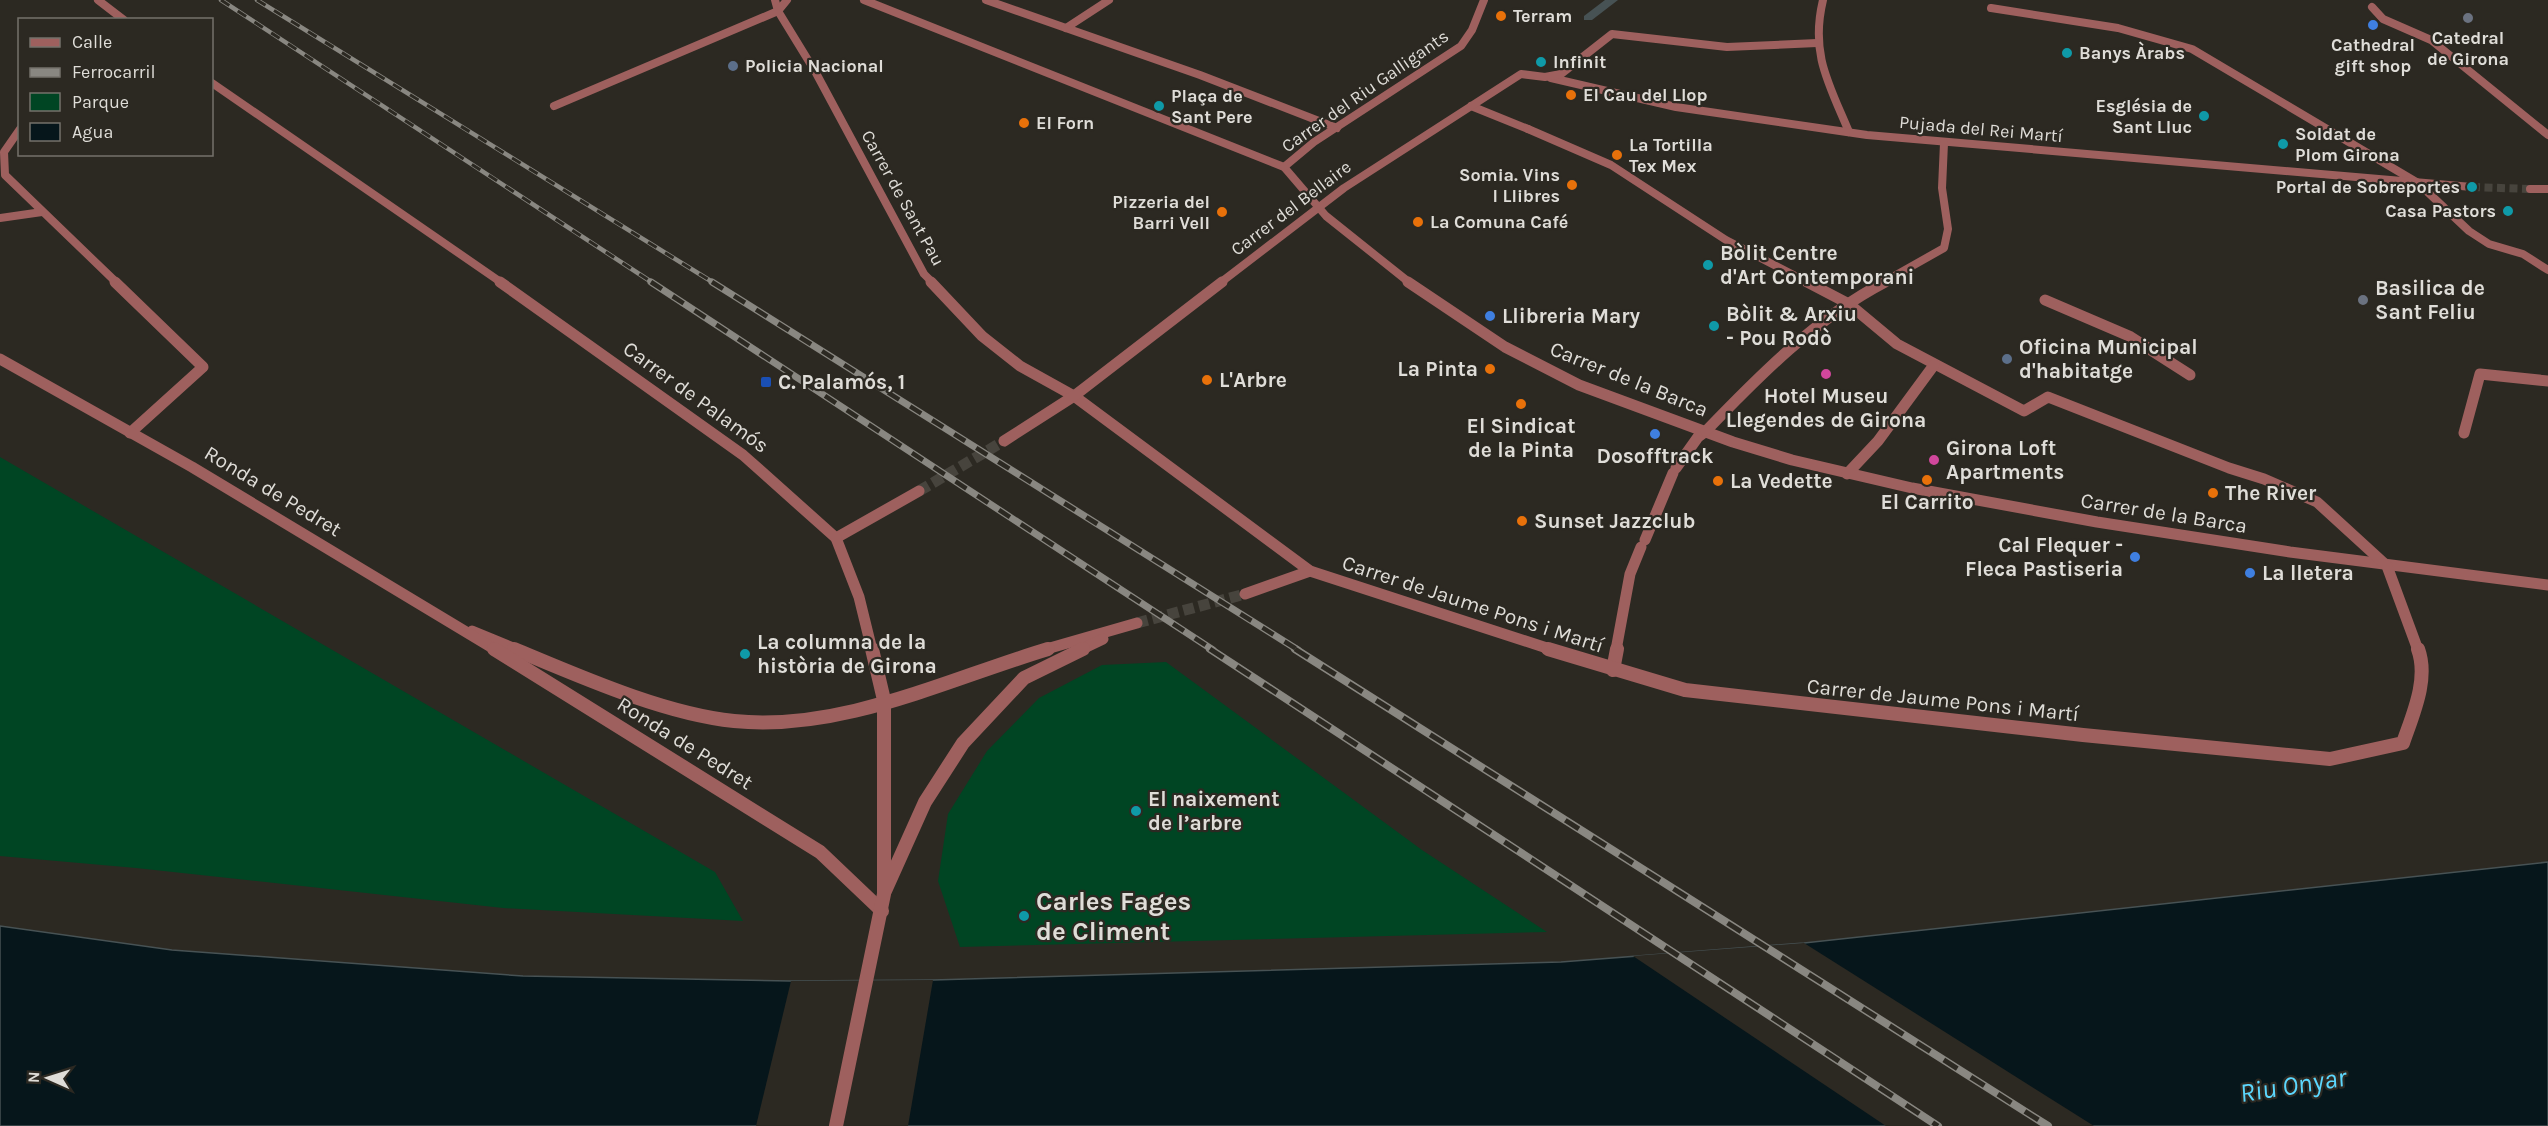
<svg xmlns="http://www.w3.org/2000/svg" width="2548" height="1126" font-family="Karla,sans-serif">
<rect width="100%" height="100%" fill="#2c2922"/>
<g fill="#004523">
<path d="M0 457 715 872 743 921 503 908 136 868 0 856Z"/>
<path d="M1166 662 1422 850 1547 932 960 947 938 881 948 814 987 751 1039 698 1102 665Z"/>
</g>
<path fill="#06161b" stroke="#475254" stroke-width="1.5" d="M2548 862V1126H0V926L172 950 523 976 791 981 933 980 1561 962 1804 943Z"/>
<g fill="#2c2922">
<path d="M1804 943 2094 1126H1886L1633 956Z"/>
<path d="M933 980 908 1126H756L791 981Z"/>
</g>
<g fill="none" stroke-linecap="round" stroke-linejoin="round">
<path fill="#475254" fill-rule="evenodd" d="M1605 0H1618L1592 20H1584V16Z"/>
<path stroke="#47443d" stroke-width="8" stroke-dasharray="8 4.5" stroke-linecap="butt" d="M2472 187 2530 189"/>
<g stroke="#47443d" stroke-width="11" stroke-dasharray="11 5" stroke-linecap="butt">
<path d="M919 491 1004 441"/>
<path d="M1137 623 1245 594"/>
</g>
<path stroke="#9e605e" stroke-width="11" d="M2464 433 2480 374 2548 381"/>
<path stroke="#9e605e" stroke-width="8" d="M1471 106 1528 129"/>
<g stroke="#9e605e" stroke-width="11">
<path d="M2045 300 2129 336 2190 375"/>
<path d="M1676 468 1698 437 1706 431"/>
<path d="M1645 540 1673 473"/>
<path d="M1616 650 1630 574 1641 547"/>
</g>
<path stroke="#9e605e" stroke-width="14" d="M1613 670 1617 649"/>
<g stroke="#9e605e" stroke-width="8">
<path d="M775 0 778 11 816 73 924 274 933 283"/>
<path d="M864 0 1284 167 1326 216 1410 283"/>
<path d="M986 0 1200 75 1337 128"/>
<path d="M1823 0C1810 54 1829 84 1849 132"/>
<path d="M2372 7 2383 19 2431 40 2548 135"/>
<path d="M1991 8 2118 28 2192 49 2418 183 2469 231 2489 244 2523 254 2548 270"/>
<path d="M1066 28 1109 0"/>
<path d="M1551 78 1676 107 1867 135 2472 187"/>
<path d="M554 106 778 11 787 0"/>
<path d="M20 129 4 152 5 175 117 283"/>
<path d="M1528 129 1611 165 1726 240 1809 283"/>
<path d="M1284 167 1314 142 1461 46 1472 30 1484 0"/>
<path d="M2530 189H2548"/>
<path d="M0 218 42 212"/>
<path d="M1220 283 1344 188 1521 74 1545 77 1561 74 1612 34 1727 47 1817 43"/>
<path d="M1882 283 1944 248 1948 229 1942 188 1944 143"/>
</g>
<g stroke="#9e605e" stroke-width="11">
<path d="M115 282 203 367 130 433"/>
<path d="M931 282 982 336 1020 366 1074 396 1310 571 1553 650"/>
<path d="M1408 282 1505 347 1579 385 1733 442 1792 460 1912 488 2097 522 2290 552 2548 585"/>
<path d="M1807 282 1849 304 1897 344 2024 411 2048 397 2229 468 2264 479 2317 502 2387 566 2418 650"/>
<path d="M1706 431C1759 376 1816 318 1885 282"/>
<path d="M1004 441 1074 396 1222 282"/>
<path d="M1847 474 1878 441 1934 365"/>
<path d="M836 538 919 491"/>
<path d="M1245 594 1310 571"/>
<path d="M472 631 518 650"/>
<path d="M1043 650 1137 623"/>
<path d="M1080 650 1103 639"/>
</g>
<g stroke="#9e605e" stroke-width="14">
<path d="M514 649C579 676 664 714 734 721 841 732 948 679 1048 649"/>
<path d="M1548 649 1685 690 2083 735 2330 759 2403 743C2413 714 2429 679 2418 649"/>
<path d="M885 891 925 802 963 743 1024 678 1083 649"/>
</g>
<g stroke="#9e605e" stroke-width="8">
<path d="M98 0 124 20"/>
<path d="M212 83 502 283"/>
</g>
<g stroke="#9e605e" stroke-width="11">
<path d="M500 282 743 455 836 538 859 597 872 650"/>
<path d="M0 359 192 467 496 650"/>
</g>
<g stroke="#9e605e" stroke-width="14">
<path d="M494 649 820 852 882 911"/>
<path d="M836 1126 884 894V700L872 649"/>
</g>
<defs>
<g id="rail-far2">
<path d="M221 0 653 283"/>
<path d="M257 0 714 283"/>
</g>
<g id="rail-far1">
<path d="M651 282 1213 650"/>
<path d="M712 282 1298 650"/>
</g>
<g id="rail">
<path d="M1210 649 1938 1126"/>
<path d="M1295 649 2048 1126"/>
</g>
</defs>
<use href="#rail-far2" stroke="#898781" stroke-width="4.5"/>
<use href="#rail-far1" stroke="#898781" stroke-width="7"/>
<use href="#rail" stroke="#898781" stroke-width="8"/>
<use href="#rail-far2" stroke="#2c2922" stroke-width="3" stroke-dasharray="10" stroke-linecap="butt"/>
<use href="#rail-far1" stroke="#2c2922" stroke-width="4.5" stroke-dasharray="13" stroke-linecap="butt"/>
<use href="#rail" stroke="#2c2922" stroke-width="5" stroke-dasharray="16" stroke-linecap="butt"/>
</g>
<g fill="#e8710a" stroke="#2c2922" stroke-width="2">
<circle cx="1501" cy="16" r="6"/>
<circle cx="1571" cy="95" r="6"/>
<circle cx="1024" cy="123" r="6"/>
<circle cx="1617" cy="155" r="6"/>
<circle cx="1572" cy="185" r="6"/>
<circle cx="1222" cy="212" r="6"/>
<circle cx="1418" cy="222" r="6"/>
<circle cx="1490" cy="369" r="6"/>
<circle cx="1207" cy="380" r="6"/>
<circle cx="1521" cy="404" r="6"/>
<circle cx="1927" cy="480" r="6"/>
<circle cx="1718" cy="481" r="6"/>
<circle cx="2213" cy="493" r="6"/>
<circle cx="1522" cy="521" r="6"/>
</g>
<g fill="#6b7280" stroke="#2c2922" stroke-width="2">
<circle cx="2468" cy="18" r="6"/>
<circle cx="2363" cy="300" r="6"/>
</g>
<g fill="#3f7fe0" stroke="#2c2922" stroke-width="2">
<circle cx="2373" cy="25" r="6"/>
<circle cx="1490" cy="316" r="6"/>
<circle cx="1655" cy="434" r="6"/>
<circle cx="2135" cy="557" r="6"/>
<circle cx="2250" cy="573" r="6"/>
</g>
<g fill="#0f9aa8" stroke="#2c2922" stroke-width="2">
<circle cx="2067" cy="53" r="6"/>
<circle cx="1541" cy="62" r="6"/>
<circle cx="1159" cy="106" r="6"/>
<circle cx="2204" cy="116" r="6"/>
<circle cx="2283" cy="144" r="6"/>
<circle cx="2472" cy="187" r="6"/>
<circle cx="2508" cy="211" r="6"/>
<circle cx="1708" cy="265" r="6"/>
<circle cx="1714" cy="326" r="6"/>
<circle cx="745" cy="654" r="6"/>
<circle cx="1136" cy="811" r="6"/>
<circle cx="1024" cy="916" r="6"/>
</g>
<g fill="#5c6f8a" stroke="#2c2922" stroke-width="2">
<circle cx="733" cy="66" r="6"/>
<circle cx="2007" cy="359" r="6"/>
</g>
<g fill="#d1479c" stroke="#2c2922" stroke-width="2">
<circle cx="1826" cy="374" r="6"/>
<circle cx="1934" cy="460" r="6"/>
</g>
<rect fill="#1a4fb4" stroke="#2c2922" stroke-width="2" x="760" y="376" width="12" height="12" rx="3"/>
<g text-anchor="middle" stroke-width="4.5" stroke-linejoin="round" paint-order="stroke">
<g font-size="18" font-weight="bold" fill="#dfddd8" stroke="#2c2922" text-anchor="start">
<text x="1513" y="22">Terram</text>
<text x="2468" y="44" text-anchor="middle">Catedral<tspan x="2468" dy="21">de Girona</tspan></text>
<text x="2373" y="51" text-anchor="middle">Cathedral<tspan x="2373" dy="21">gift shop</tspan></text>
<text x="2079" y="59">Banys Àrabs</text>
<text x="1553" y="68">Infinit</text>
<text x="745" y="72">Policia Nacional</text>
<text x="1583" y="101">El Cau del Llop</text>
<text x="1171" y="102">Plaça de<tspan x="1171" dy="21">Sant Pere</tspan></text>
<text x="2192" y="112" text-anchor="end">Església de<tspan x="2192" dy="21">Sant Lluc</tspan></text>
<text x="1036" y="129">El Forn</text>
<text x="2295" y="140">Soldat de<tspan x="2295" dy="21">Plom Girona</tspan></text>
<text x="1629" y="151">La Tortilla<tspan x="1629" dy="21">Tex Mex</tspan></text>
<text x="1560" y="181" text-anchor="end">Somia. Vins<tspan x="1560" dy="21">I Llibres</tspan></text>
<text x="2460" y="193" text-anchor="end">Portal de Sobreportes</text>
<text x="1210" y="208" text-anchor="end">Pizzeria del<tspan x="1210" dy="21">Barri Vell</tspan></text>
<text x="2496" y="217" text-anchor="end">Casa Pastors</text>
<text x="1430" y="228">La Comuna Café</text>
</g>
<g font-size="18" fill="#dfddd8" stroke="#2c2922">
<text transform="translate(1365 91) rotate(-35)" y="6">Carrer del Riu Galligants</text>
<text transform="translate(1981 129) rotate(5)" y="6">Pujada del Rei Martí</text>
<text transform="translate(903 198) rotate(61)" y="6">Carrer de Sant Pau</text>
<text transform="translate(1291 208) rotate(-37)" y="6">Carrer del Bellaire</text>
</g>
<g font-size="21" font-weight="bold" fill="#dfddd8" stroke="#2c2922" text-anchor="start">
<text x="1720" y="260">Bòlit Centre<tspan x="1720" dy="24">d'Art Contemporani</tspan></text>
<text x="2375" y="295">Basilica de<tspan x="2375" dy="24">Sant Feliu</tspan></text>
<text x="1726" y="321">Bòlit &amp; Arxiu<tspan x="1726" dy="24">- Pou Rodò</tspan></text>
<text x="1502" y="323">Llibreria Mary</text>
<text x="2019" y="354">Oficina Municipal<tspan x="2019" dy="24">d'habitatge</tspan></text>
<text x="1478" y="376" text-anchor="end">La Pinta</text>
<text x="1219" y="387">L'Arbre</text>
<text x="778" y="389">C. Palamós, 1</text>
<text x="1826" y="403" text-anchor="middle">Hotel Museu<tspan x="1826" dy="24">Llegendes de Girona</tspan></text>
<text x="1521" y="433" text-anchor="middle">El Sindicat<tspan x="1521" dy="24">de la Pinta</tspan></text>
<text x="1946" y="455">Girona Loft<tspan x="1946" dy="24">Apartments</tspan></text>
<text x="1655" y="463" text-anchor="middle">Dosofftrack</text>
<text x="1730" y="488">La Vedette</text>
<text x="2225" y="500">The River</text>
<text x="1927" y="509" text-anchor="middle">El Carrito</text>
<text x="1534" y="528">Sunset Jazzclub</text>
<text x="2123" y="552" text-anchor="end">Cal Flequer -<tspan x="2123" dy="24">Fleca Pastiseria</tspan></text>
<text x="2262" y="580">La lletera</text>
<text x="757" y="649">La columna de la<tspan x="757" dy="24">història de Girona</tspan></text>
<text x="1148" y="806">El naixement<tspan x="1148" dy="24">de l’arbre</tspan></text>
</g>
<g font-size="21" fill="#dfddd8" stroke="#2c2922">
<text transform="translate(1629 379) rotate(22)" y="7">Carrer de la Barca</text>
<text transform="translate(696 397) rotate(36)" y="7">Carrer de Palamós</text>
<text transform="translate(273 491) rotate(31)" y="7">Ronda de Pedret</text>
<text transform="translate(2164 513) rotate(9)" y="7">Carrer de la Barca</text>
<text transform="translate(1473 604) rotate(18)" y="7">Carrer de Jaume Pons i Martí</text>
<text transform="translate(1943 700) rotate(6)" y="7">Carrer de Jaume Pons i Martí</text>
<text transform="translate(685 743) rotate(32)" y="7">Ronda de Pedret</text>
</g>
<g font-size="26" font-weight="bold" fill="#dfddd8" stroke="#2c2922" text-anchor="start">
<text x="1036" y="910">Carles Fages<tspan x="1036" dy="30">de Climent</tspan></text>
</g>
<g font-size="27" font-style="italic" fill="#5cd7fd" stroke="#2c2922">
<text transform="translate(2293 1085) rotate(-9)" y="9">Riu Onyar</text>
</g>
</g>
<rect x="18" y="18" width="195" height="138" fill="#2c2922" stroke="#74716b" stroke-width="1.5"/>
<rect x="30" y="38" width="30" height="9" fill="#9e605e" stroke="#74716b" stroke-width="1.5"/>
<text x="72" y="48" font-size="18" fill="#dfddd8">Calle</text>
<rect x="30" y="68" width="30" height="9" fill="#898781" stroke="#74716b" stroke-width="1.5"/>
<text x="72" y="78" font-size="18" fill="#dfddd8">Ferrocarril</text>
<rect x="30" y="93" width="30" height="18" fill="#004523" stroke="#74716b" stroke-width="1.5"/>
<text x="72" y="108" font-size="18" fill="#dfddd8">Parque</text>
<rect x="30" y="123" width="30" height="18" fill="#06161b" stroke="#74716b" stroke-width="1.5"/>
<text x="72" y="138" font-size="18" fill="#dfddd8">Agua</text>
<g transform="translate(48 1078) rotate(273)" stroke="#2c2922" stroke-width="4.5" paint-order="stroke">
<path d="M0-4.5L10 22L0 15L-10 22Z" fill="#dfddd8"/>
<text y="-9" font-size="16" font-weight="bold" text-anchor="middle" fill="#dfddd8">N</text>
</g>
</svg>
